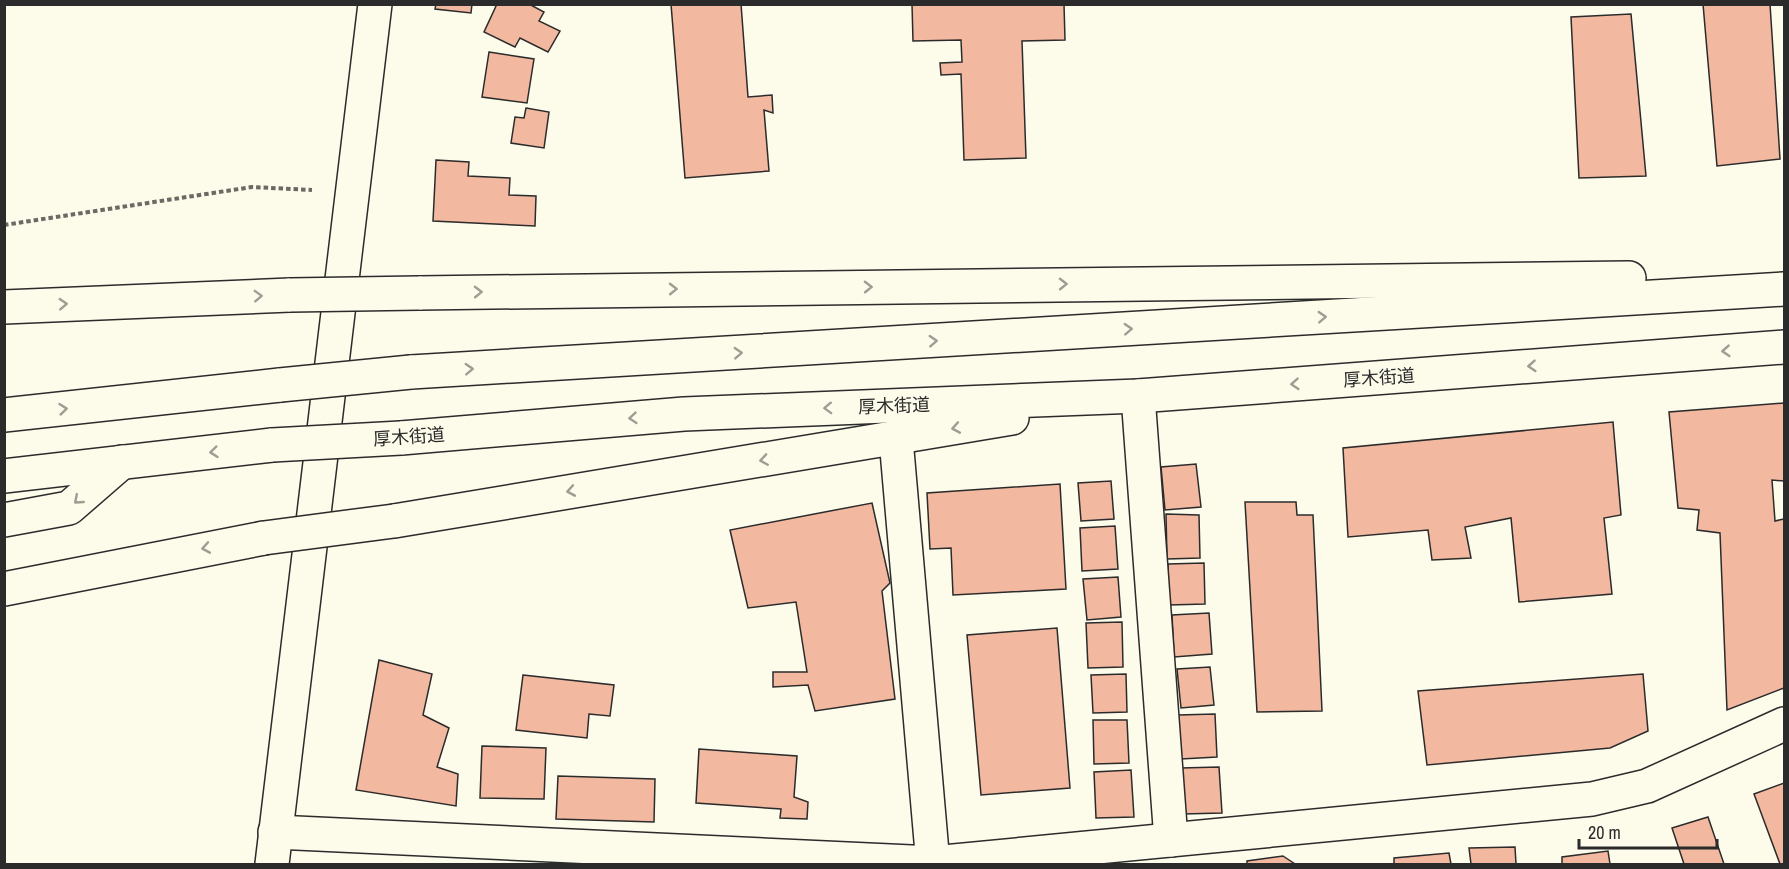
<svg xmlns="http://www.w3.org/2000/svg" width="1789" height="869" font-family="'Archivo Narrow','Noto Sans JP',sans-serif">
<rect width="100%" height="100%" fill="#fdfbea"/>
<g fill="#f2b8a0" stroke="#2b2b2b" stroke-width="1.5">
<path d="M436 4H472L471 13 435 9Z"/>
<path d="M497 4H529L544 12 539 21 560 31 548 52 520 38 515 47 484 32Z"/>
<path d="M671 4H741L748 97 772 95 773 113 764 110 769 171 685 178Z"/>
<path d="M912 4H1064L1065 40 1022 41 1026 158 964 160 961 74 941 75 940 63 962 62 961 40 913 41Z"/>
<path d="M1703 4H1770L1780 159 1717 166Z"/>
<path d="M1631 14 1646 176 1579 178 1571 17Z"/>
<path d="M489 52 534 59 527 103 482 97Z"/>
<path d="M526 108 549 112 544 148 511 143 515 117 524 118Z"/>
<path d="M436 160 469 162 468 176 510 178 509 195 536 196 535 226 433 221Z"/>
<path d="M1784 403V481L1772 480 1775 521 1784 519V688L1727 710 1720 533 1697 530 1699 510 1678 508 1669 412Z"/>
<path d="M1613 422 1621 515 1604 518 1612 594 1519 602 1511 518 1465 527 1471 558 1432 560 1428 530 1348 537 1343 448Z"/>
<path d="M1196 464 1201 507 1165 510 1161 467Z"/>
<path d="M1111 481 1114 519 1081 521 1078 483Z"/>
<path d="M1060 484 1066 589 953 595 951 548 930 549 927 493Z"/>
<path d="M1245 502H1296L1297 515H1313L1322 711 1257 712Z"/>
<path d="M872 503 890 583 882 591 895 699 815 711 808 685 773 687V672H807L796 602 748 608 730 530Z"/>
<path d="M1166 514 1199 515 1200 558 1167 559Z"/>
<path d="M1115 526 1118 569 1082 571 1080 528Z"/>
<path d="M1204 563 1205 604 1169 605 1168 564Z"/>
<path d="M1118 577 1121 617 1087 620 1083 579Z"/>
<path d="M1209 613 1212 654 1174 657 1172 615Z"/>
<path d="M1122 622 1123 667 1088 668 1086 623Z"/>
<path d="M1057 628 1070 788 981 795 967 635Z"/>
<path d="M379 660 432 674 423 715 449 728 437 767 458 774 456 806 356 790Z"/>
<path d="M1210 667 1214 705 1181 708 1177 669Z"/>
<path d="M1126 674 1127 712 1093 713 1091 675Z"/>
<path d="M1643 674 1648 731 1610 748 1427 765 1418 691Z"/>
<path d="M523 675 614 685 610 716 589 714 587 738 516 730Z"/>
<path d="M1215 714 1217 757 1181 759 1178 715Z"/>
<path d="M1093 720H1127L1129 763 1094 764Z"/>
<path d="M482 746 546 748 544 799 480 798Z"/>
<path d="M699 749 797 756 794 797 808 802 807 819 780 818 781 809 696 803Z"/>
<path d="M1219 767 1222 813 1183 814 1181 768Z"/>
<path d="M1131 770 1134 817 1096 818 1094 772Z"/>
<path d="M558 776 655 779 654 822 556 819Z"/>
<path d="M1784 783V864H1780L1754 794Z"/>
<path d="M1708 817 1724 864H1684L1672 828Z"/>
<path d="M1515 847 1516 864H1471L1469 848Z"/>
<path d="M1608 851 1610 864H1562V857Z"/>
<path d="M1449 853 1451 864H1394V858Z"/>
<path d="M1283 856 1295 864H1247V861Z"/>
</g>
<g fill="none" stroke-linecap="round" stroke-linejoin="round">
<defs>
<g id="minor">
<path d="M1138 396 1171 840"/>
<path d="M896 439 933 864"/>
<path d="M275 832 933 863 1592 799 1647 786 1784 724"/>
<path d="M272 864 375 4"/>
</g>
<g id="highway">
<path d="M419 293 1629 278"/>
<path d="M4 307 290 295"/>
<path d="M411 372 1784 289"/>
<path d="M4 415 280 385"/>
<path d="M401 438 684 414 1138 396 1784 347"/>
<path d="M4 476 272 445"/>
<path d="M4 520 69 508 122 462"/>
<path d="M394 521 1012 418"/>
<path d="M4 589 264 538"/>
</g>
</defs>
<use href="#minor" stroke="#2b2b2b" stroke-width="36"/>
<use href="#highway" stroke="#2b2b2b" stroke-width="36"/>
<path stroke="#6a6964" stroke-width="4" stroke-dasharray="4.5 3" stroke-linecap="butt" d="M4 225 252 187 312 190"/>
<use href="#minor" stroke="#fdfbea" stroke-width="33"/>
<use href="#highway" stroke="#fdfbea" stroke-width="33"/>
<defs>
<g id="highway-bridge">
<path d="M290 295 419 293"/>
<path d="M280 385 411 372"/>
<path d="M272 445 401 438"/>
<path d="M264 538 394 521"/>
</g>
</defs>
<use href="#highway-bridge" stroke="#2b2b2b" stroke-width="36" stroke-linecap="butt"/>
<use href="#highway-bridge" stroke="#fdfbea" stroke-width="33"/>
</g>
<defs><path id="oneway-chevron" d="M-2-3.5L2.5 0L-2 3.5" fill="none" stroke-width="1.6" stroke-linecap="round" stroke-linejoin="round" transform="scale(1.5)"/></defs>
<g stroke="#9e9d94">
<use href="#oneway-chevron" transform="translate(1063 284) rotate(-1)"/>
<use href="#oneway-chevron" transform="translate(868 287) rotate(-1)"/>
<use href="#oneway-chevron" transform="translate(673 289) rotate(-1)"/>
<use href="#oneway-chevron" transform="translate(478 292) rotate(-1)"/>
<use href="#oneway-chevron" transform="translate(258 296) rotate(-2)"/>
<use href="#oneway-chevron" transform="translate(63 304) rotate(-3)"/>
<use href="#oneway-chevron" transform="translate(1322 317) rotate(-3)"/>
<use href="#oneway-chevron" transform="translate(1128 329) rotate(-3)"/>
<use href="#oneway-chevron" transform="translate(933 341) rotate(-3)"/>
<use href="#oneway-chevron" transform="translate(1726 351) rotate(176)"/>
<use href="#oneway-chevron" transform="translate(738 353) rotate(-3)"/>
<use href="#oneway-chevron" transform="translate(1532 366) rotate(176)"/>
<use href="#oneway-chevron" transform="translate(469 369) rotate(-3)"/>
<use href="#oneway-chevron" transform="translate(1295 384) rotate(176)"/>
<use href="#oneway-chevron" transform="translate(828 408) rotate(178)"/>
<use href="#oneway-chevron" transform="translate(63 409) rotate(-6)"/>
<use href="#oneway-chevron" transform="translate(633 418) rotate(175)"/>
<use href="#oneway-chevron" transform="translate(956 428) rotate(170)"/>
<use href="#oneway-chevron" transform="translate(214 452) rotate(174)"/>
<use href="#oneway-chevron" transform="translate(764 460) rotate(171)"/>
<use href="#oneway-chevron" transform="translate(571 491) rotate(170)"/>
<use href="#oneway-chevron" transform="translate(78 500) rotate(139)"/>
<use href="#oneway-chevron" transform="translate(206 548) rotate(170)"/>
</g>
<g text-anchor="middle" stroke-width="4.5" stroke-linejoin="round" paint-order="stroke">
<g font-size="18" fill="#2b2b2b" stroke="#fdfbea">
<text transform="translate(1379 378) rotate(-4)" y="6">厚木街道</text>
<text transform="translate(894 406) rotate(-2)" y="6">厚木街道</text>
<text transform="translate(409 437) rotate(-4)" y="6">厚木街道</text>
</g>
</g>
<rect width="1789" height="869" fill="none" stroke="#2b2b2b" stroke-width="12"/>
<path d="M1579 839v9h138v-9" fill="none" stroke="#2b2b2b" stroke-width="3"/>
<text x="1588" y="839" font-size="18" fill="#2b2b2b" stroke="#fdfbea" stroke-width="4.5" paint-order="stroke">20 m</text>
</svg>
